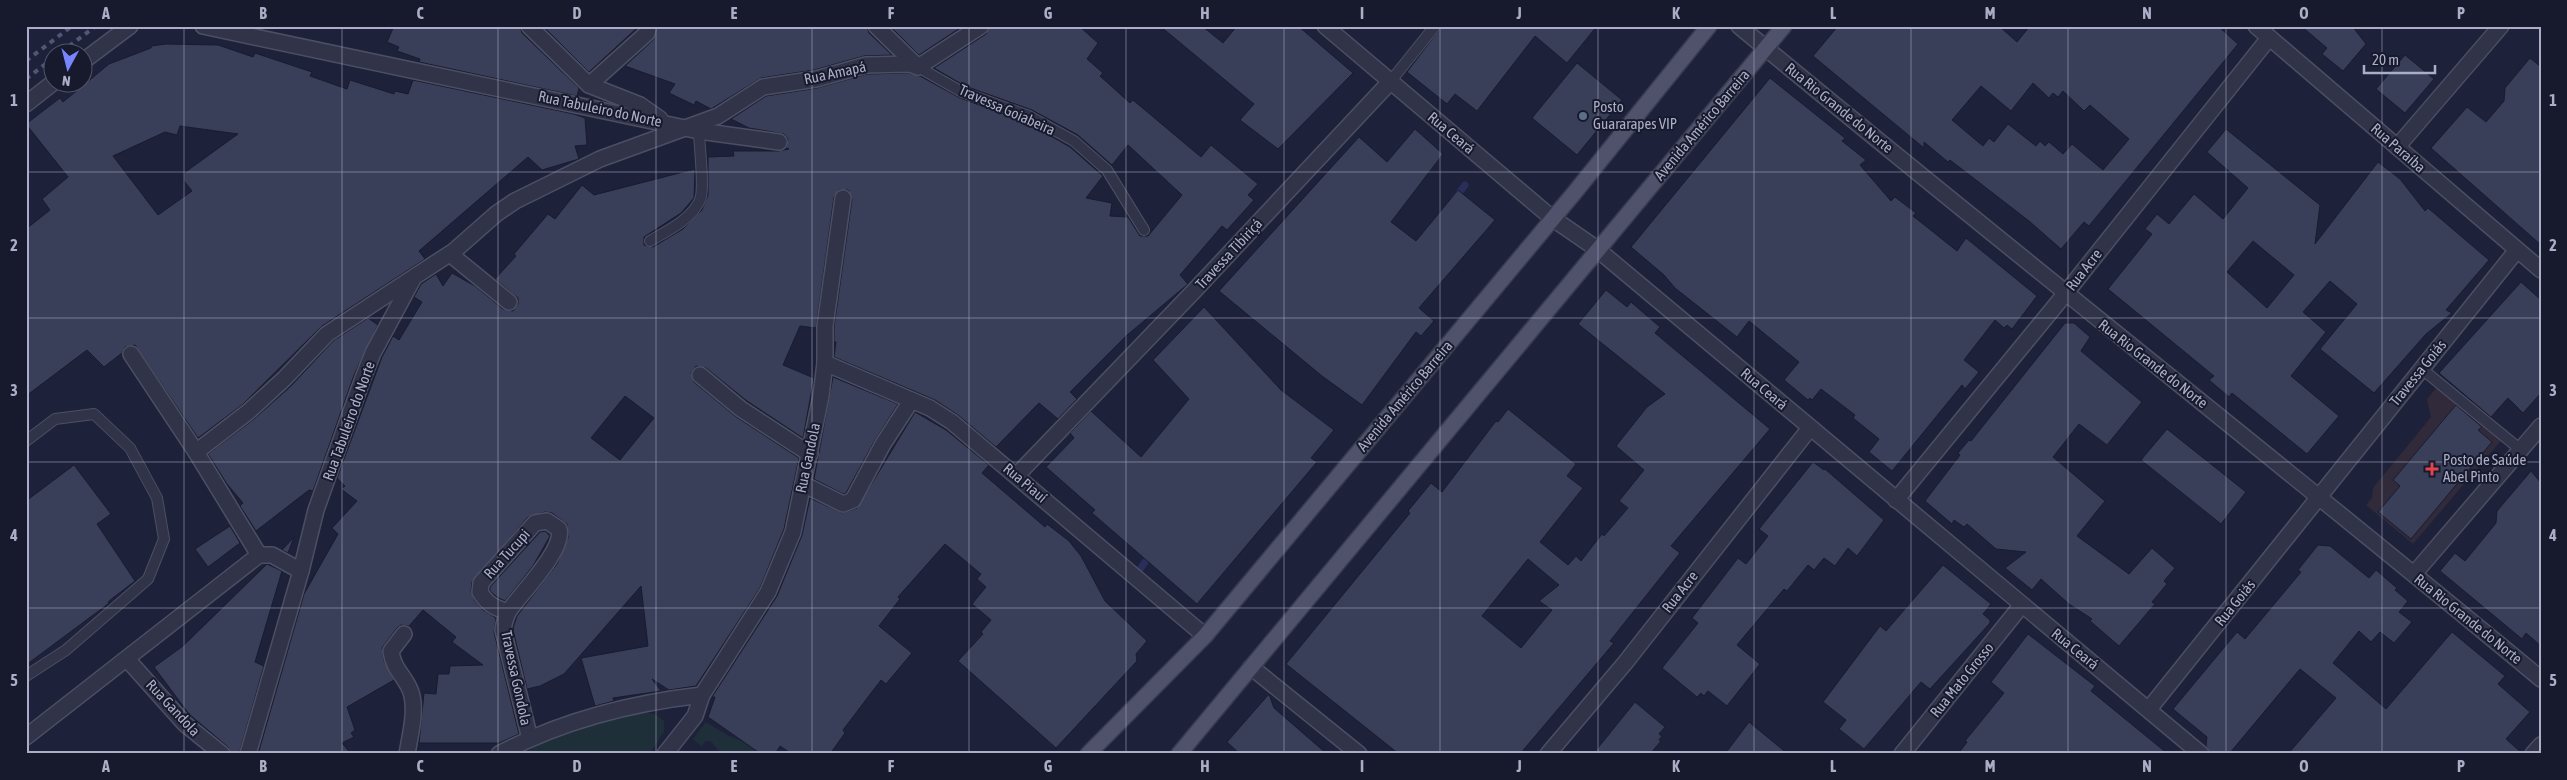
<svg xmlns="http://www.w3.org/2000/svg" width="2567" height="780" font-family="'Asap Condensed',sans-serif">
<rect width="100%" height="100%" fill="#1d2139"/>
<path fill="#302a3a" d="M2441 382 2504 437 2413 544 2366 505 2372 498 2373 488 2431 417 2427 399Z"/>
<g fill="#1f2f3a">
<path d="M639 712 655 714 664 721V731L650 754H522C557 730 598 721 639 712Z"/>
<path d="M706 722 727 735 749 744 761 754H721L711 741H706L701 746 693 739Z"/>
</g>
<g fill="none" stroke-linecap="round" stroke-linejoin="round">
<g stroke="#292e5a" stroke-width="7">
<path d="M1455 198 1465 185"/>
<path d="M1139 571 1145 562"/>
</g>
</g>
<g fill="#393e59" stroke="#191c2f" fill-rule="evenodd">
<path d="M394 26H520L522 33 579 88 577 96 419 62 420 59 397 51 399 47 387 42Z"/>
<path d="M543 26H639L589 72Z"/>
<path d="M658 26H867L869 33 892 55 864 56 814 70 761 78 711 109 696 101 694 105 669 93 675 84 625 66 653 40Z"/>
<path d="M890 26H963L919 55Z"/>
<path d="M990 26H1079L1098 43 1087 59 1103 73 1100 76 1130 103 1133 100 1201 157 1211 145 1258 184 1248 195 1254 200 1227 230 1222 226 1180 275 1188 284 1126 336 1070 392 1077 399 1058 419 1039 403 996 447 958 415 935 400 834 357 836 342H834V327L852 199 848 190H839L834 197 816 328 800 326 783 365 814 378 803 438 747 401 706 368 696 366 691 373 694 382 735 416 799 458 784 529 760 588 696 686 669 690 652 679 661 691 613 698 614 701 595 706 581 658 648 646 641 586 564 674 540 686 527 689 513 630 514 625 517 616 557 564 568 538 567 524 552 513 545 512 528 517 472 582 471 592 475 601 483 610 496 618 494 632 519 734 499 743H419L424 693 436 694 438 674H449L450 666 483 665 452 642 456 637 423 610 409 626 401 625 397 628 382 648 384 661 394 680 347 707 355 730 351 733 354 737 342 743 351 754H258L304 594 338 534 332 528 357 501 341 489 345 486 337 478 382 357 393 336 399 340 422 302 414 297 421 284 436 274 443 286 452 273 475 286 503 309 513 311 518 304V298L495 279 516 256 514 254 548 214 555 219 582 185 594 195 695 169 694 198 681 213 644 237V245L653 247 683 229 702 210 708 195V157L734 156 733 151H778L789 149 786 148 788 139 784 134 749 128 731 119 766 96 817 88 867 74 908 73 920 76 960 98 1026 122 1070 147 1103 176 1086 198 1112 203 1110 216 1128 217 1140 236H1148L1182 195 1128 145 1112 165 1078 135 1032 110 965 86 934 68 986 34ZM625 396 654 418 620 460 591 438Z"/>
<path d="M1160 26H1202L1223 43 1237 26H1298L1353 73 1278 149 1240 120 1254 104Z"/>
<path d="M1442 26H1597L1567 63 1535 36 1477 111 1455 94 1447 104 1407 72Z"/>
<path d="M1838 26H1999L2017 42 2030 26H2218L2238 44 2089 226 2084 222 2061 249 2029 221 1950 160 1948 162 1924 142V148L1813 56ZM2033 83 2049 98 2053 93 2058 97 2063 91 2084 111 2090 105 2129 139 2103 170 2072 144 2063 154 2049 142 2045 146 2040 141 2036 146 2008 124 1994 142 1989 138 1983 146 1952 120 1981 86 2011 111Z"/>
<path d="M2301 26H2352L2366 44 2343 71 2322 54 2327 48Z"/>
<path d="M166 44 218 45 253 57 255 53 312 72 310 76 347 89 350 80 394 94 395 91 408 94 413 80 574 114 585 118 587 145 575 146 579 159 542 170 528 157 419 251 425 259 322 326 242 405 198 438 135 345 125 347 122 353 104 367 87 350 26 396V229L50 210 42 199 68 177 26 124 60 98 63 102 109 64 151 48V46ZM180 126 238 134 184 173V181L192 191 158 215 113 156 165 132 177 135Z"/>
<path d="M2405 55 2434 79 2405 113 2376 89Z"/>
<path d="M2530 58 2541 67V245L2431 148 2467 107 2486 122 2504 101 2505 88Z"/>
<path d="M1577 63 1622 100 1577 155 1532 118Z"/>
<path d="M1770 78 1845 138 1842 141 1866 160 1860 165 1891 201 1895 197 1916 213 1913 216 1957 251 1966 238 2037 296 2012 329 2007 325 2004 328 1995 320 1964 360 1979 372 1965 389 1962 385 1892 471 1869 452 1879 439 1853 418 1855 415 1821 389 1812 400 1810 398 1808 400 1784 380 1799 362 1749 321 1737 337 1675 288 1664 275 1631 247Z"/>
<path d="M1415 129 1443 154 1391 222 1416 241 1458 190 1495 220 1419 308 1434 321 1421 336 1416 332 1362 405 1322 376 1219 291 1359 137 1387 162Z"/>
<path d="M2226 129 2320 205 2315 244 2378 162 2400 179 2425 211 2428 208 2489 260 2446 310 2452 313 2426 334 2374 393 2320 349 2357 304 2330 281 2303 312 2326 332 2291 376 2339 416 2307 454 2232 393 2229 397 2209 380 2214 376 2108 289 2152 234 2145 229 2157 214 2169 224 2194 194 2223 219 2248 188 2207 152ZM2253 241 2294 275 2267 308 2227 272Z"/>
<path d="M2521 282 2541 300V393L2523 413 2508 398 2491 417 2439 373Z"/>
<path d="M1606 290 1627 307 1631 302 1660 327 1655 333 1770 429 1671 546 1680 553 1610 641 1614 643 1520 754H1399L1286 664 1410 513 1408 511 1431 483 1442 492 1496 421 1498 422 1508 409 1576 464 1567 476 1583 488 1540 542 1568 565 1576 556 1581 561 1602 534 1604 536 1628 508 1619 501 1644 470 1616 446 1647 407 1665 394 1578 324ZM1528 559 1559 585 1539 601 1552 610 1521 648 1482 616Z"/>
<path d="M1204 307 1281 390 1334 430 1311 458 1317 462 1197 604 1092 513 1095 510 1046 467 1074 438 1070 433 1091 411 1141 457 1189 399 1153 360Z"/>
<path d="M368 318 378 325 354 375 313 491 309 490 256 531 240 506 243 503 227 484 208 454 254 419 291 386 333 341Z"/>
<path d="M2065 323H2074L2090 337 2081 351 2142 402 2107 445 2079 424 2053 457 2105 501 2077 536 2129 574 2152 548 2175 568 2164 581 2167 584 2152 602 2155 604 2119 646 2090 621 2092 619 2069 604 2041 579 2032 590 2005 568 2026 552 1996 549 1967 524 1964 527 1954 520 1952 524 1925 501 1960 455 1958 453 1969 440 1971 441Z"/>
<path d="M833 377 898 404 875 440 846 493 843 494 814 479Z"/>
<path d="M2456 405 2482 427 2478 430 2492 442 2411 539 2378 512 2400 486 2393 480Z"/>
<path d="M915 412 946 430 989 465 982 473 1045 527 1047 524 1069 541 1081 556 1105 601 1147 641 1136 654 1137 661 1056 748 958 661 983 634 981 632 991 620 972 604 986 587 977 579 981 574 945 544 898 597 900 599 879 626 912 653 886 684 881 680 843 730 845 733 830 754H792L780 746 775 754H761L708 717 715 697H712L777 596 802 535 810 498 842 513 857 508Z"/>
<path d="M2167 429 2246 492 2221 524 2141 460Z"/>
<path d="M1813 462 1824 470 1825 469 1884 520 1857 556 1848 548 1835 566 1824 558 1814 570 1808 565 1787 591 1784 589 1737 645 1760 664 1727 706 1708 691 1704 696 1701 693 1697 697 1662 668 1698 623 1692 618 1738 558 1746 564 1768 536 1759 529Z"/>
<path d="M74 465 111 514 97 524 135 581 109 601 108 604 26 665V501Z"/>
<path d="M2531 471 2541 483V646L2526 633 2522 639 2440 571 2455 553 2465 561 2496 523 2497 511Z"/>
<path d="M230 526 240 543 208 567 195 549Z"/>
<path d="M545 531 550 536 533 566 505 601 497 597 490 591V587L540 532Z"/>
<path d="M294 537 288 553 282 550Z"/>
<path d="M2318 545 2330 546 2369 578 2376 570 2397 588 2395 590 2408 601 2399 612 2412 622 2394 643 2380 632 2371 642 2359 631 2333 663 2386 709 2452 632 2505 676 2498 684 2530 712 2506 739 2523 754H2288L2336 698 2300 669 2229 754H2210L2206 746 2207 737 2173 709 2237 632 2245 639 2301 572 2298 570Z"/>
<path d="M267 564 282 571 255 662 264 666 239 754H231L228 747 189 714 154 667 183 646Z"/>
<path d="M1943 565 1991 604 1983 614 1990 620V623L1930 689 1921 682 1864 749 1839 729 1846 720 1823 702 1880 626 1886 631Z"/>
<path d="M2028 634 2095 686 2091 691 2168 754H1958L1967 742 1965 741 2004 693 1991 682Z"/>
<path d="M1269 694 1274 708 1327 754H1240L1227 742Z"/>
<path d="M1635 702 1665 727 1659 734 1662 736 1659 740 1661 741 1650 754H1593Z"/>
<path d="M1749 722 1788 754H1725Z"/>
</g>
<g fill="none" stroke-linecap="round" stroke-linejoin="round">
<defs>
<g id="lane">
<path d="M918 67 962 92 1029 116 1074 141 1107 170 1144 230"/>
<path d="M1390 82 1435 26"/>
<path d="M650 241C667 231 692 219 700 200 705 188 699 146 699 131"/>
<path d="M2422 369 2521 450"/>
<path d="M26 441 55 419 94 414 130 448 157 498 164 539 148 579 66 650 26 676"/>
</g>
<g id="street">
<path d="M203 26 699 131 779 142"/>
<path d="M529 26 589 85 640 105 660 119"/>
<path d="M876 26 918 67"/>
<path d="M1325 26 1552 218 1597 249 2201 754"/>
<path d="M1739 26C2004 246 2276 459 2541 679"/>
<path d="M2256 26 2541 270"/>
<path d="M82 62 130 26"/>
<path d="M589 85 647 33 649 26"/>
<path d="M26 104 54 82"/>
<path d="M2397 147 2501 26"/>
<path d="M450 254 509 302"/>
<path d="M131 354 196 452 259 555"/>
<path d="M825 363 930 408 952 422 1205 636"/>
<path d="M700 375 741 409 810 454"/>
<path d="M196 452 248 412 284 379 327 334 411 279"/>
<path d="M1017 475 1195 290 1390 82"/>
<path d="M803 484 843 504 853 500 883 444 911 401"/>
<path d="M1896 500 2065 294 2269 38"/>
<path d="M2414 574 2541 426"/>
<path d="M508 612C495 608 487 604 480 592L481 583 535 523 547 521 559 529C565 550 520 594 509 611 506 616 504 624 503 630L530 739"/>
<path d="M404 634 391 651C393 671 409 679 412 696 416 713 410 736 407 754"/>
<path d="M127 659 185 724 222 754"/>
<path d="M1251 667 1359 754"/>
<path d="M2149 709 2517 250"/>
<path d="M26 737 259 555H272L301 571"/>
<path d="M248 754 301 571 316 510 363 378 373 353 414 277 454 251 496 214 515 201 600 159 718 116 763 87 816 79 866 65 910 64 918 67 981 26"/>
<path d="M499 754C563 720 631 703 702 695"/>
<path d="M665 754 695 716 702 695 768 592 793 532 821 396 825 363V326L843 198"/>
<path d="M1548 754 1625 663 1810 428"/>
<path d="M1902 754 2021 606"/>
<path d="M2533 754 2541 745"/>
</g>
<g id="primary">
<path d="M1088 754 1205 636 1575 192 1709 26"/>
<path d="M1179 754 1784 26"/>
</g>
</defs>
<use href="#lane" stroke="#4c4f64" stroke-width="12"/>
<use href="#street" stroke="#4c4f64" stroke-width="18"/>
<use href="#primary" stroke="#383b4f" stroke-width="18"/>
<use href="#lane" stroke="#313449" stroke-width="10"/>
<use href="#street" stroke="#313449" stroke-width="15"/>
<use href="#primary" stroke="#4f526a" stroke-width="15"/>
<g stroke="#525671" stroke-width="4" stroke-dasharray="5 5" stroke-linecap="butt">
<path d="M61 52 96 26"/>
<path d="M26 61 72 26"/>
<path d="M26 79 52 59"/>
</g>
</g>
<path fill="none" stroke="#abaec6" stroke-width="1" stroke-opacity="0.55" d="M184 26V754M342 26V754M498 26V754M656 26V754M812 26V754M969 26V754M1126 26V754M1284 26V754M1440 26V754M1598 26V754M1754 26V754M1911 26V754M2068 26V754M2226 26V754M2382 26V754M26 172H2541M26 318H2541M26 462H2541M26 608H2541"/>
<circle fill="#5c6f8a" stroke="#171a2d" stroke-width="2" cx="1583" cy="116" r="5"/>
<path fill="#e0444e" stroke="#171a2d" stroke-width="2" d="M2429.5 461.5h5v5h5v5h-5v5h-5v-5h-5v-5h5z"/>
<g text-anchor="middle" stroke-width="4" stroke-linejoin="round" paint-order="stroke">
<g font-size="15" fill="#abaec6" stroke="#171a2d">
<text transform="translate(835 73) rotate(-12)" y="5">Rua Amapá</text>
<text transform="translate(1839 108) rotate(39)" y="5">Rua Rio Grande do Norte</text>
<text transform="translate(600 109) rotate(12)" y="5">Rua Tabuleiro do Norte</text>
<text transform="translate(1007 110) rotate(24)" y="5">Travessa Goiabeira</text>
<text transform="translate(1702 125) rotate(-50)" y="5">Avenida Américo Barreira</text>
<text transform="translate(1451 133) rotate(40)" y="5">Rua Ceará</text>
<text transform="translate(2398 148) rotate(41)" y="5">Rua Paraíba</text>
<text transform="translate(1229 254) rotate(-47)" y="5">Travessa Tibiriçá</text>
<text transform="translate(2084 270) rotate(-52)" y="5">Rua Acre</text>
<text transform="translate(2153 364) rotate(38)" y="5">Rua Rio Grande do Norte</text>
<text transform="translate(2418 373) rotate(-51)" y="5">Travessa Goiás</text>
<text transform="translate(1764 389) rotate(40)" y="5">Rua Ceará</text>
<text transform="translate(1405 396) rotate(-50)" y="5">Avenida Américo Barreira</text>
<text transform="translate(349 421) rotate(-70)" y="5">Rua Tabuleiro do Norte</text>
<text transform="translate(808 458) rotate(-78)" y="5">Rua Gandola</text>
<text transform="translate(1025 483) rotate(40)" y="5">Rua Piauí</text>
<text transform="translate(507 554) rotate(-48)" y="5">Rua Tucupi</text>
<text transform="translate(1680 592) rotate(-52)" y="5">Rua Acre</text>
<text transform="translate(2235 603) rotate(-51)" y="5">Rua Goiás</text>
<text transform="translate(2468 619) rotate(39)" y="5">Rua Rio Grande do Norte</text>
<text transform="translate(2075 649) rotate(39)" y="5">Rua Ceará</text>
<text transform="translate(516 678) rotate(78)" y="5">Travessa Gondola</text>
<text transform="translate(1962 680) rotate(-51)" y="5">Rua Mato Grosso</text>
<text transform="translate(173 708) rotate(47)" y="5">Rua Gandola</text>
</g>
<g font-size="15" fill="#abaec6" stroke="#171a2d" text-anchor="start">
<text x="1593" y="112">Posto<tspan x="1593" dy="17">Guararapes VIP</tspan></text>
<text x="2443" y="465">Posto de Saúde<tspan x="2443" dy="17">Abel Pinto</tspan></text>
</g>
</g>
<rect width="2567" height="780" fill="none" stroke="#171a2d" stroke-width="55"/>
<g transform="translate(68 68) rotate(187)"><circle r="24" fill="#171a2d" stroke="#52556a"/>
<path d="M0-4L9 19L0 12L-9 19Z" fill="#7785ff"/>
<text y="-8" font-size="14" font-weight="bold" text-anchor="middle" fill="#abaec6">N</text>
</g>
<path d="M2364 65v8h71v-8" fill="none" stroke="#abaec6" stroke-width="2.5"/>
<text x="2372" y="65" font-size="15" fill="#abaec6" stroke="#171a2d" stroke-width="4" paint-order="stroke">20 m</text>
<rect x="28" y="28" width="2512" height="724" fill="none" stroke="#abaec6" stroke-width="2"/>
<g font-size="16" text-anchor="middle" font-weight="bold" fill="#abaec6">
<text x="106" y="19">A</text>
<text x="263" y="19">B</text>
<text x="420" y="19">C</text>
<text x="577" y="19">D</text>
<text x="734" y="19">E</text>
<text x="891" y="19">F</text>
<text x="1048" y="19">G</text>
<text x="1205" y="19">H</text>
<text x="1362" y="19">I</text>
<text x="1519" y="19">J</text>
<text x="1676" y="19">K</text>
<text x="1833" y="19">L</text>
<text x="1990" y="19">M</text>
<text x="2147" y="19">N</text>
<text x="2304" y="19">O</text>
<text x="2461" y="19">P</text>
<text x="14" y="106">1</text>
<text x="2553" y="106">1</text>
<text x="14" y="251">2</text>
<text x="2553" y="251">2</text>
<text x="14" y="396">3</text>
<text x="2553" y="396">3</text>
<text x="14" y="541">4</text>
<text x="2553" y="541">4</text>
<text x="14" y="686">5</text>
<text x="2553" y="686">5</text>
<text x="106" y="772">A</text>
<text x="263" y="772">B</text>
<text x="420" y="772">C</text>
<text x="577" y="772">D</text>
<text x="734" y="772">E</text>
<text x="891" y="772">F</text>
<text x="1048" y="772">G</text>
<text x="1205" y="772">H</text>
<text x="1362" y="772">I</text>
<text x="1519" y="772">J</text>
<text x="1676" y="772">K</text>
<text x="1833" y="772">L</text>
<text x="1990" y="772">M</text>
<text x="2147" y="772">N</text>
<text x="2304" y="772">O</text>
<text x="2461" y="772">P</text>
</g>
</svg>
